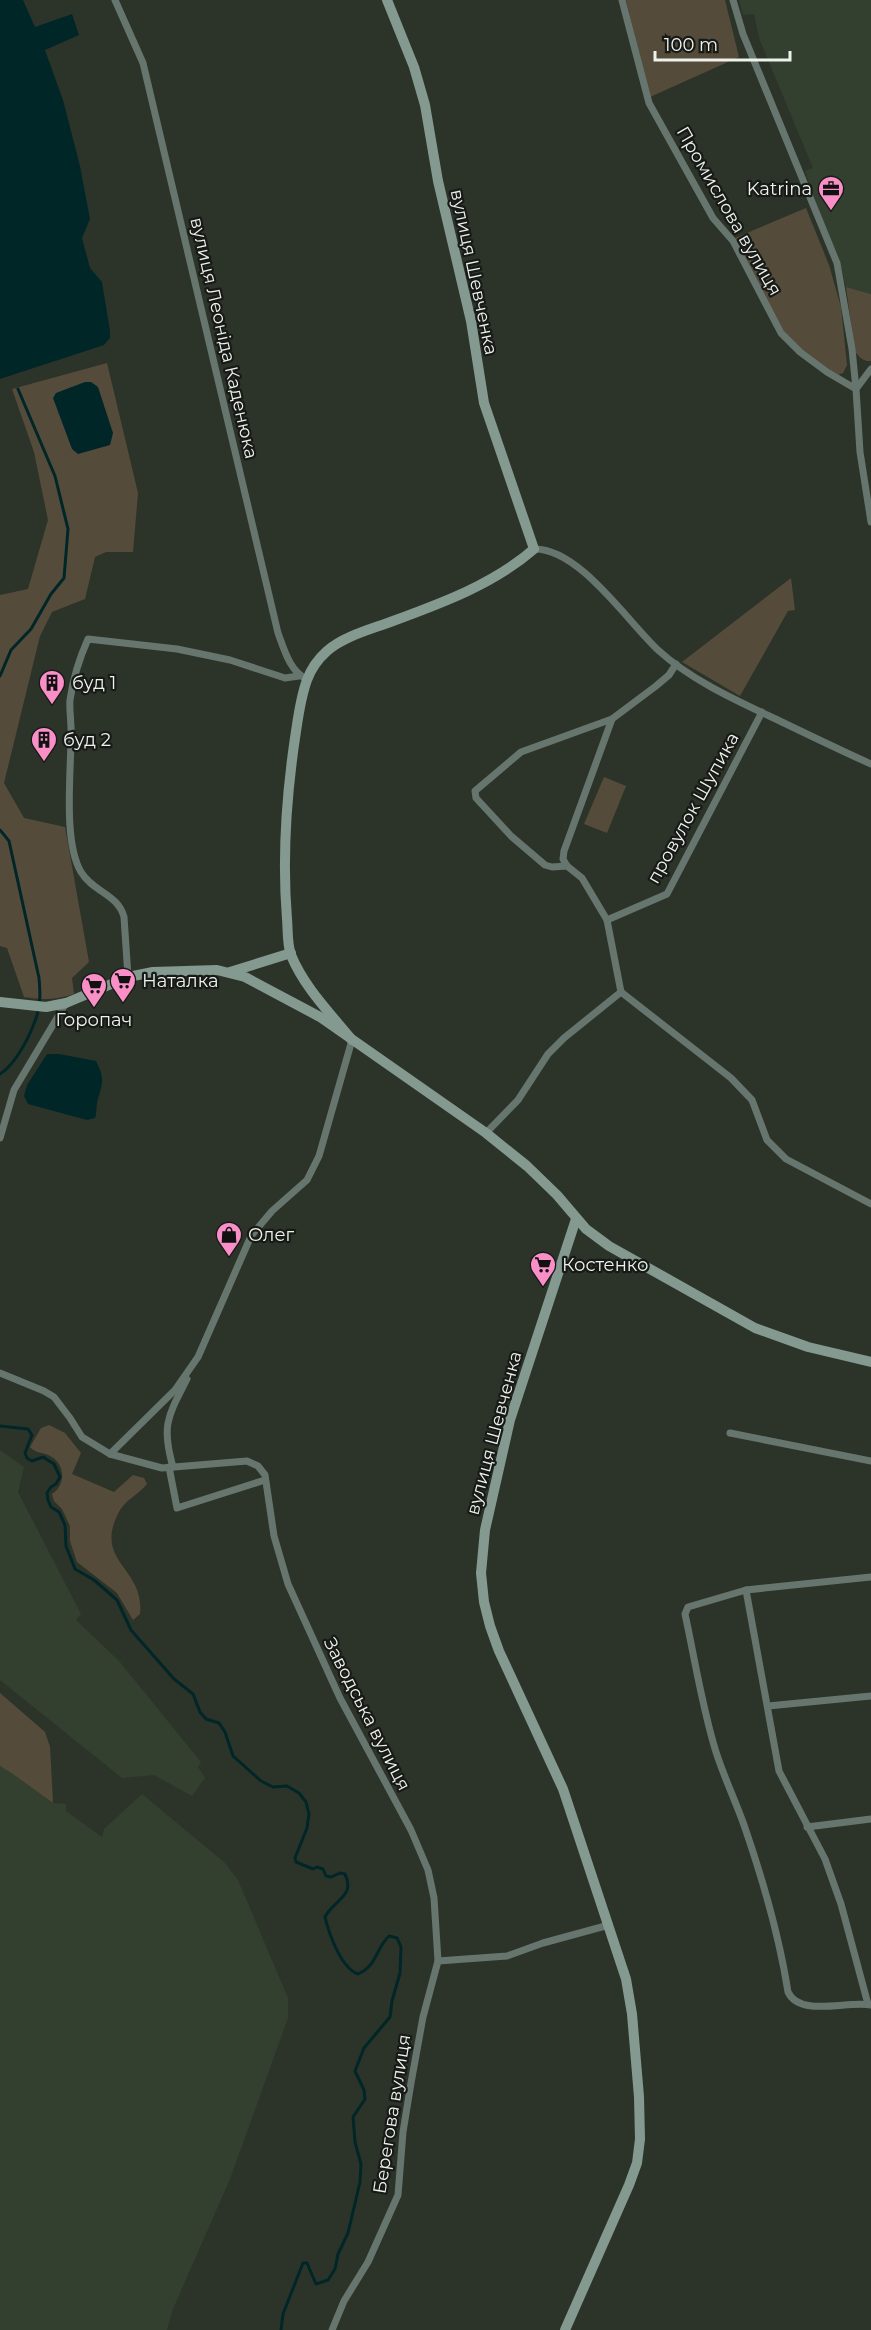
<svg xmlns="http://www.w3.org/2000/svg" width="871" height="2330" font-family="Montserrat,sans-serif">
<rect width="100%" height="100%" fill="#2c3429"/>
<g fill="#333f2f">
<path d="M739 0H871V294L846 287 838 255 822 223 805 171 813 168 759 38 754 14 743 15Z"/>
<path d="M0 1450 24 1467 18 1492 81 1614 76 1620 119 1661 201 1762 198 1767 205 1778 192 1796 154 1775 122 1778 0 1680Z"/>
<path d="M0 1766 13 1773 53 1803 66 1804V1811L102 1837 104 1829 142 1794 225 1863 238 1880 288 1998V2018L230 2179 173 2309 167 2330H0Z"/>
</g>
<g fill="#554b3b">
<path d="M626 0H725L739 57 650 97Z"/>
<path d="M806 208 829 265 841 307 847 365 843 373 838 375C821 364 801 354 789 338 768 312 751 269 735 238Z"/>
<path d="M846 287 871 294V361C863 362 860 357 855 352Z"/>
<path d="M107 363 138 493 133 552H106L95 557 85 599 52 612 40 636 4 783 24 818 65 827 89 962 72 978 74 994C56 1000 42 1000 24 997L7 948 0 946V595L28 589 48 520 34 452 12 389Z"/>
<path d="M791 578 795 610 788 611 740 696 682 662Z"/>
<path d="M604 777 626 786 607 833 584 824Z"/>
<path d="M49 1425 65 1433 81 1453 72 1474 114 1492 133 1475 144 1478 147 1484C139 1494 127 1499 120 1510 91 1562 145 1566 140 1614L133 1620 117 1593 77 1562 70 1541V1526L62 1509 54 1501 52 1494C65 1486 66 1466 52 1457 45 1452 36 1454 30 1447L41 1428Z"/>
<path d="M0 1693 45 1732 50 1747 53 1803 13 1774 0 1766Z"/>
</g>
<g fill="#002628">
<path d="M0 0H23L35 27 72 14 79 35 45 50 63 100 80 166 90 219 82 238 90 268 102 282 110 331V338L104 345 0 379Z"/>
<path d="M85 382H91L98 387 113 433 110 445 78 454 72 449 53 398 56 393Z"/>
<path d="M47 1054H59L96 1061C106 1080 102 1084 97 1103 96 1108 97 1113 95 1118L87 1120 28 1104 24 1096 27 1085Z"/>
</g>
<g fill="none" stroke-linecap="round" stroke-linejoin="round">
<g stroke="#002628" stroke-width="3">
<path d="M0 676 11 650 31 629 51 594 64 578 68 529 55 476 18 389"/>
<path d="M0 830 9 841 39 978C40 990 41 1003 37 1015 31 1034 17 1063 0 1074"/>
<path d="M0 1426 28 1429 32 1435 25 1453 27 1458 32 1461 43 1457 54 1464 60 1477 56 1484 51 1487 47 1493 48 1500 51 1507 59 1512 65 1525 66 1546 75 1569 94 1580 117 1600 131 1630 174 1679 193 1694 200 1712 206 1719 219 1723 225 1732 233 1756 261 1781 273 1787 287 1786 299 1793 306 1802 309 1814 307 1828 295 1858 296 1862 313 1869 317 1867 323 1869 326 1876 331 1877 340 1873 345 1874C356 1897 333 1900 325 1917 329 1934 341 1968 358 1974 378 1965 375 1949 389 1936L397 1938 401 1947 400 1973 392 2001 390 2017 364 2048 355 2071 364 2090 365 2099 353 2117 355 2142 361 2164 360 2182 348 2233 338 2254 335 2269 328 2280 316 2284 307 2263H303L283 2314 281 2330"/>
</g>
<g stroke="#67756f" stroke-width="7">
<path d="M115 0 143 63 278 633C284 649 290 672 307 679"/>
<path d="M622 0 649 103 713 218 733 241 781 333 800 352 827 372 856 389 852 349 837 263 743 34 733 0"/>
<path d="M871 369 856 389 860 452 871 522"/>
<path d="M534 549C579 548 627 621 658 650 693 682 742 703 784 723 813 737 842 751 871 764"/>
<path d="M567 866 552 867 545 865 511 836 476 798 475 791 521 752 612 719"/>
<path d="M607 920 667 894 762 712"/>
<path d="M128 977 124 917C118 894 93 892 81 872 63 842 71 772 71 737 72 725 69 712 70 700 73 679 79 659 88 639L177 649 230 660 285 678 299 676"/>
<path d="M621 992 607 920 582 878 567 866 563 859 564 851 612 719 656 686 669 675 676 664"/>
<path d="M621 992 731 1078 752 1100 767 1140 786 1159 871 1204"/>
<path d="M486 1133 518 1100 548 1054 564 1038 621 992"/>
<path d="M0 1138 14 1090 66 1003"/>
<path d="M0 1373 44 1391 54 1397 70 1418 82 1437 110 1454 162 1468 247 1461 258 1466 265 1475 274 1536 288 1584 340 1698 411 1830 428 1870 434 1898 438 1961 423 2017 411 2083 403 2132 398 2195 368 2262 344 2301 332 2330"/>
<path d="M730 1433 871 1461"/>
<path d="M110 1454 175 1390 198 1357 251 1236 272 1211 307 1180 319 1156 352 1040"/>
<path d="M169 1467 177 1508 265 1480"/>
<path d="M173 1467C161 1425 168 1416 187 1379"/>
<path d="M871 1577 746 1590 688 1607 685 1614C695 1660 702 1707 716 1752 724 1777 735 1800 744 1825 763 1880 779 1935 788 1992 800 2018 849 2000 871 2005"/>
<path d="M746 1590 779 1771 825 1859 841 1904 868 2004"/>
<path d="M768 1706 871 1696"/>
<path d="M807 1827 871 1819"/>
<path d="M438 1961 507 1956 543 1943 609 1925"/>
</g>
<g stroke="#849a91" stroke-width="10">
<path d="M230 972 291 953"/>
<path d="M0 1002 46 1007 66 1003 128 977 153 972 217 970 245 977 320 1017 486 1133 527 1166 557 1195 586 1229 609 1246 755 1328 808 1347 871 1362"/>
<path d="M352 1040C330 1013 304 987 291 955 287 944 288 930 287 919 282 858 286 799 295 738 298 719 300 699 307 680 311 669 318 659 327 651 344 636 372 629 393 621 442 603 494 584 534 549L484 403 471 321 438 181 425 105 414 67 387 0"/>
<path d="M565 2330 629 2185 637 2163 640 2139 639 2097 632 2014 626 1979 563 1789 499 1651 490 1626 484 1602 481 1573 485 1530 510 1420 576 1219"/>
</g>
</g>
<defs>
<symbol id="office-pin" viewBox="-11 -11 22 30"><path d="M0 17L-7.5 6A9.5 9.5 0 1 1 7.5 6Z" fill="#fa8fc7" stroke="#171a16"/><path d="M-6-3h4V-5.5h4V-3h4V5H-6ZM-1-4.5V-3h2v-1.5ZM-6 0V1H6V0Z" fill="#111"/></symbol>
<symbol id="building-pin" viewBox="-11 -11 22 30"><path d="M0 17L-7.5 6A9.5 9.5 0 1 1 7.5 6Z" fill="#fa8fc7" stroke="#171a16"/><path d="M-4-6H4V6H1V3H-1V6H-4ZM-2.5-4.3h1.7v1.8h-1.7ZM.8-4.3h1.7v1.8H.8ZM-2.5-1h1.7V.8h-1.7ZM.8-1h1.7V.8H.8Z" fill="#111"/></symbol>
<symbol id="supermarket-pin" viewBox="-11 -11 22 30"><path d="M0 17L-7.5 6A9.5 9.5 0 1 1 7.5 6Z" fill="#fa8fc7" stroke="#171a16"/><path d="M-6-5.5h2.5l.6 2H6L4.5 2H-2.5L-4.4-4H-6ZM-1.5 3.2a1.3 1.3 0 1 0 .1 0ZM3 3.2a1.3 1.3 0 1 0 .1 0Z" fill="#111"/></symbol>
<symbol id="shop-pin" viewBox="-11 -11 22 30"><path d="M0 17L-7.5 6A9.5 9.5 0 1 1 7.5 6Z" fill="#fa8fc7" stroke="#171a16"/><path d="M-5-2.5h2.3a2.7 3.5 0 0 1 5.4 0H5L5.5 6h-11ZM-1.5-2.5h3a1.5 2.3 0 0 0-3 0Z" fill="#111"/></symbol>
</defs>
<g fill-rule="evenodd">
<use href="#office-pin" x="816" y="174" width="30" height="40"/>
<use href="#building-pin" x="37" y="668" width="30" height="40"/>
<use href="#building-pin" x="29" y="725" width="30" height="40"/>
<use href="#supermarket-pin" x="108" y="966" width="30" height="40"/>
<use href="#supermarket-pin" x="79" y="971" width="30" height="40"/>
<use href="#shop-pin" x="214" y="1220" width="30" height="40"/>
<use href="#supermarket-pin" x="528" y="1250" width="30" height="40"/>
</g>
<g text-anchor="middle" stroke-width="4.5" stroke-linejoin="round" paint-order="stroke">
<g font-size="18" fill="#edf3ec" stroke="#171a16" text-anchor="start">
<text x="812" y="195" text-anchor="end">Katrina</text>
<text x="72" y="689">буд 1</text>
<text x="63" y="746">буд 2</text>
<text x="142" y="987">Наталка</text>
<text x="94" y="1026" text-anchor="middle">Горопач</text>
<text x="248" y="1241">Олег</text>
<text x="562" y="1271">Костенко</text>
</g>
<g font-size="18" fill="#edf3ec" stroke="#171a16">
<text transform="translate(729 211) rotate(60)" y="6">Промислова вулиця</text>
<text transform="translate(474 272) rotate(78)" y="6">вулиця Шевченка</text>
<text transform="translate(224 338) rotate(77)" y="6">вулиця Леоніда Каденюка</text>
<text transform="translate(693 808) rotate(-61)" y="6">провулок Шупика</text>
<text transform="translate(494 1433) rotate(-75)" y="6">вулиця Шевченка</text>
<text transform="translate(367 1714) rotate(63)" y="6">Заводська вулиця</text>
<text transform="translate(392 2114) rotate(-81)" y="6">Берегова вулиця</text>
</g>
</g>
<path d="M655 51v9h135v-9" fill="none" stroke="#edf3ec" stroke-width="3"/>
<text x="664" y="51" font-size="18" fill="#edf3ec" stroke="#171a16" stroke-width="4.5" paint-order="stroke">100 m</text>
</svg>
